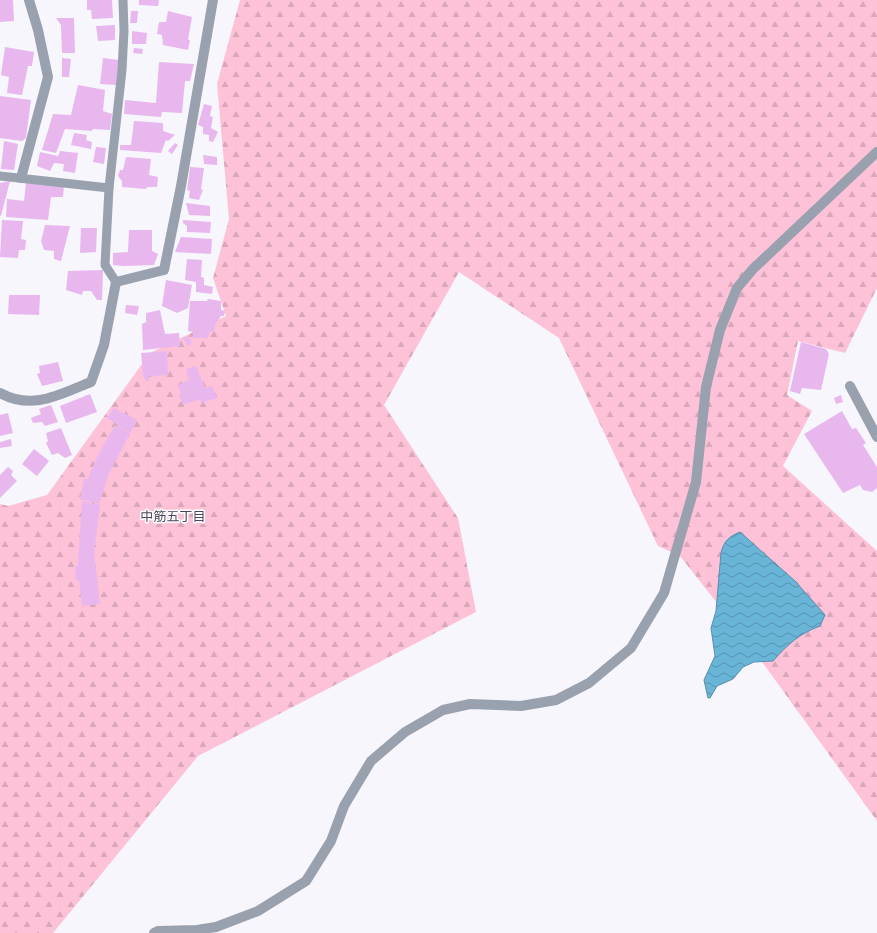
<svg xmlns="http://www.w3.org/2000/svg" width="877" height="933" font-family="Quicksand,'Noto Sans JP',sans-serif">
<defs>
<pattern id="forest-firs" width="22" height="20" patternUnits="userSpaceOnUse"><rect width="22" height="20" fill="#fdc1d8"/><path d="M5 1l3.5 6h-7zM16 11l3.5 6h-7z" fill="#d9a6ba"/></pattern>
<pattern id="water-waves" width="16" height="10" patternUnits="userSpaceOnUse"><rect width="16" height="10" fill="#68b5d8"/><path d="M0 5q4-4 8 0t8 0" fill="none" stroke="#5694b1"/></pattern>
</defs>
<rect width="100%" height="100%" fill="#f7f6fd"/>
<path fill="url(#forest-firs)" d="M240 0H877V288L845 353 798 341 787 395 812 411 783 466 877 551V821L747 641 680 556 658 546 559 338 459 272 384 405 458 518 476 612 198 756 53 933H0V504L8 506 47 495 150 353 226 316 213 278 229 219 217 84Z"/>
<path fill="url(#water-waves)" stroke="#598eaa" d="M740 532 795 581 825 615 820 626C799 634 788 644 773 661L754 662 743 667 733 679 717 686 710 698H708L704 680 715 656 711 628 716 611 721 553C724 541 728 537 740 532Z"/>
<g fill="#e8b7ee">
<path d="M0 0H13L14 21 0 22Z"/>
<path d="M87 0H112L113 18 92 19 91 10H87Z"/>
<path d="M139 0H159L158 6 139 5Z"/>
<path d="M131 11H138L137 23H130Z"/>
<path d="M168 11 192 17 188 40H190L188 50 163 45 162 35 157 34 159 22H166Z"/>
<path d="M56 18H74L75 53H62L61 25Z"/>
<path d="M115 25V40L98 41 96 26Z"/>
<path d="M132 31 147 33 146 44H132Z"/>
<path d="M5 47 34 52 32 66H28L22 95 7 93 9 77 1 75Z"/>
<path d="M134 48 143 49 142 54 133 53Z"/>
<path d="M62 58 71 59 69 77H62Z"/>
<path d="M103 58 119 60 116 85 100 84Z"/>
<path d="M159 62 194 64 190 81H185L182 113 162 112 161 117 124 114 125 100 156 103Z"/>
<path d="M78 85 105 90 103 111 112 114 110 130 93 129 92 131 65 129 56 153 42 150 53 114 71 115Z"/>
<path d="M0 96 31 100 26 138 22 141 0 138Z"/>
<path d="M204 104 212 106 210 116 213 117 211 128 218 132 213 142 209 141V135L203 134V127L198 125Z"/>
<path d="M134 121 163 123V131L175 135 168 141 166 140 161 153 120 150V145H131Z"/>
<path d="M74 133 87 135 86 140 92 142 91 149 71 145Z"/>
<path d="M4 141 18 144 14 170 1 169Z"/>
<path d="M175 143 178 145 172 154 168 151Z"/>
<path d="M96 147 106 148 104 164 93 162Z"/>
<path d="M60 151 78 153 75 173 63 171 64 164 54 163 50 171 37 166 40 152 58 156Z"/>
<path d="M203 155 217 157V165L204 164Z"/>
<path d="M126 157 151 159 149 175 158 177 157 187H148L145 189 122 187V181L118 176 120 170H123Z"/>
<path d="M190 167 204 168 201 189 203 190 199 200 189 198 190 191 187 190Z"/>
<path d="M10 181 1 216 0 215V183Z"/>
<path d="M26 183 64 185 63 197H51L48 220 6 217 7 199 24 201Z"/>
<path d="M186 203 210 206V216L189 215Z"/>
<path d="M2 220 23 221 21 239 26 240 25 250H19L18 258 0 257Z"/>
<path d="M183 220 211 222 210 233 187 232V226L183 223Z"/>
<path d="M45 225 70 226 61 261 54 259V251L44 250 41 241Z"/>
<path d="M81 228H97L96 252 80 253Z"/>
<path d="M129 230H152V251L158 254 154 265 124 266 113 265V253L128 252Z"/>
<path d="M181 237 212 239 211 254 175 252Z"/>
<path d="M187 259 202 260 201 277 204 278V285L213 287 212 294 196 292V282L185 280Z"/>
<path d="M103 270 102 300H97L91 291H83L82 295 66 290 68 271Z"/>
<path d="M166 280 192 285 188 308 177 313 162 306Z"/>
<path d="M9 295H40L39 315 8 314Z"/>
<path d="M208 299 221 301V310L225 311 224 316H221L215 325 214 332H209L208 338H193V332L188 331 190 301H207Z"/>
<path d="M126 305 139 306 137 315 125 313Z"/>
<path d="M160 310 165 334 179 333 180 346 143 350 142 324 146 322V313Z"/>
<path d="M188 336 192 343 188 346 183 338Z"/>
<path d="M801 342 826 349 829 354 821 390 802 388 800 394 790 391Z"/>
<path d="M167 351 168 375 149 376V381H146L143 375 141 353Z"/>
<path d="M58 362 63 381 42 386 37 374 40 373 39 366Z"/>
<path d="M196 366 205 388 212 386 217 398 201 403 200 399 183 405 179 395 181 393 178 385 189 380 186 369Z"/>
<path d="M90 394 97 412 66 423 60 406Z"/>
<path d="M841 395 843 402 836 404 834 398Z"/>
<path d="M51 405 58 422 45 426 42 422 33 423 31 418 41 414 39 409Z"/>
<path d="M114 408 137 420 130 433 107 418Z"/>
<path d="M842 411 852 429 856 428 866 443 863 445 877 467V488L872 492 863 490 860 485 843 493 804 434Z"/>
<path d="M8 413 13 433 0 436V415Z"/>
<path d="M115 425 130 433 108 476 99 504 80 499 84 479H88L97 457Z"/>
<path d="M61 428 72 455 65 458 58 453 52 455 46 443 48 441 46 433Z"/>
<path d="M11 439 12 446 0 448V442Z"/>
<path d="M34 449 49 461 37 476 22 464Z"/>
<path d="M8 467 13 471 11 475 17 481 0 498V475Z"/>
<path d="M82 501 100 505 94 553 100 604 82 606 79 581 76 579 75 567 78 566Z"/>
</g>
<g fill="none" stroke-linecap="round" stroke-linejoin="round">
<g stroke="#9aa1ae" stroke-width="9">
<path d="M0 176 109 188"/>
<path d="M116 282 105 265 109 188 122 70 124 31 123 0"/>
</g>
<g stroke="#9aa1ae" stroke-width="10">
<path d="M21 178 48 77 38 30 29 0"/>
<path d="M850 386 877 437"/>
<path d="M0 393C33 411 60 394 91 382L104 345 116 282 164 270 181 186 213 0"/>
<path d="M154 933 158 931 197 930 216 927 258 911 306 881 331 841 344 806 371 761 405 732 443 710 470 704 521 706 556 700 589 683 631 648 664 593 696 482 706 387 720 330 737 288 753 269 877 152"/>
</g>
</g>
<g text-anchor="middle" stroke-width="3" stroke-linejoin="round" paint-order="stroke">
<g font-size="13" fill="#4a4660" stroke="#fff">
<text x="173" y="521">中筋五丁目</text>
</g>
</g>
</svg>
